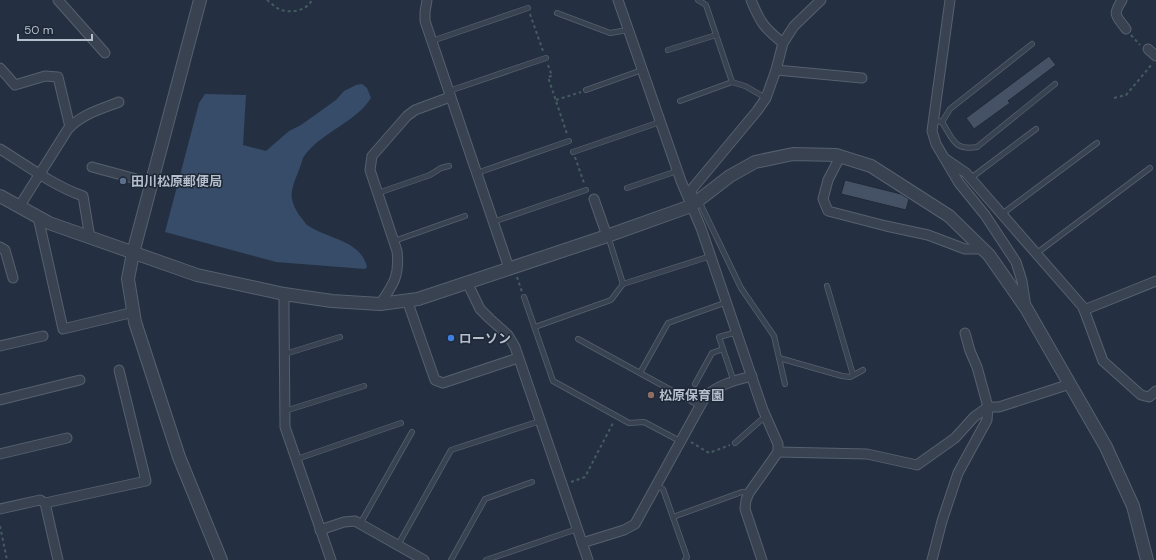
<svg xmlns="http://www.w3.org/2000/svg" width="1156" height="560" font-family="'DM Sans','Noto Sans JP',sans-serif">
<rect width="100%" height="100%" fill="#243041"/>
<path fill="#374c69" d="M362 84 367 88 371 98C356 122 322 132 305 155 302 158 302 163 300 167 297 176 290 189 292 199 293 205 296 210 299 215 302 218 304 222 307 225 327 239 361 240 367 267L365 269 276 262 165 232 199 103 205 94 246 95 243 145 266 151 289 131 301 125 336 100 344 91 356 85Z"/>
<g fill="#455265" stroke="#1f2938">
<path d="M1049 56 1056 65 1008 101 1010 103 974 129 966 118Z"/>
<path d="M845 180 901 194 909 199 906 210 841 194Z"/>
</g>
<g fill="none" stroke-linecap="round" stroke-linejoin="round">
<defs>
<g id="service">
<path d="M698 0 706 5 732 82"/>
<path d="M557 13 610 33 628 30"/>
<path d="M432 41 528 8"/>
<path d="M668 50 716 35"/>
<path d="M586 90 642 70"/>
<path d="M449 91 546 58"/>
<path d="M680 101 732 82 745 86 766 98"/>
<path d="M933 120 942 122C953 139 954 151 977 147L1055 84"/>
<path d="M942 122 950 109 1032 44"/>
<path d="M573 152 660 122"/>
<path d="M477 173 569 141"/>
<path d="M971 178 1036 129"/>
<path d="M627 188 677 171"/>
<path d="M378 193 430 175 441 168 449 166"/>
<path d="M699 201 741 288 774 336 785 384"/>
<path d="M1002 214 1097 143"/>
<path d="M493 222 586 190"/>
<path d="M608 236 623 284"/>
<path d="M394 241 465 216"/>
<path d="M1037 253 1150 168"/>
<path d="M827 286 853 375"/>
<path d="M524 297 553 381 629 423 644 422 680 441"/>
<path d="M535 327 611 300 623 284 711 256"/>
<path d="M578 339 700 406"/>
<path d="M285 354 340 337"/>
<path d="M779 358 842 376 850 377 863 370"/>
<path d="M640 373 668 323 727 302"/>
<path d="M734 382 719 337 737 332"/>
<path d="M695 384 712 353 723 349"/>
<path d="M285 411 364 386"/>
<path d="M735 443 761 420 767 418"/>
<path d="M297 459 401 423"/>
<path d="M656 485 663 489 687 557 685 560"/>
<path d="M673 517 742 492 749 493"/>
<path d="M360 524 412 432"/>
<path d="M398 545 451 450 540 421"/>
<path d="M451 560 485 499 532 482"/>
<path d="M486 560 577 529"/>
</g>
<g id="minor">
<path d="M58 0 105 53"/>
<path d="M427 0 425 12V21L509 268"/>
<path d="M618 0 681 181 701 228 763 410 778 444V452L749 493 746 500 745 509 762 560"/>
<path d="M751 0C760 22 764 28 783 43"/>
<path d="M950 0 932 131 936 144 959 183 985 215 1016 262 1022 281 1026 307"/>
<path d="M1122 0C1112 16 1116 15 1126 29"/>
<path d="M1148 49 1156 56"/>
<path d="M0 68 15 85 45 76 58 77 70 127"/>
<path d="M776 70 862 78"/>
<path d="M0 149C26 165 54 186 83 196L90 238"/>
<path d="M840 157 828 180 823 199 828 211 886 226 928 235 965 249H983"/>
<path d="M947 160 966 173 1083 307 1103 361 1141 395 1149 397 1156 391"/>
<path d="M92 167 151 183"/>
<path d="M594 199 607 236"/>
<path d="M691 204 692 189 757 111 766 98 776 70 783 43 794 26 821 0"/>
<path d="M19 207 68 129C82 114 101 109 119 102"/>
<path d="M38 217 63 329 134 312"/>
<path d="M0 247 5 250 13 278"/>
<path d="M467 282 480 309 490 319 508 335 515 347 588 560"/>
<path d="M284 294V316L285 427 331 560"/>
<path d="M407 300 435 380 443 383 518 358"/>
<path d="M380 304C393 285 400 276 397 251L370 170 372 156 407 116 415 110 450 97"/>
<path d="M1084 310 1156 281"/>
<path d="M0 346 43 336"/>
<path d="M0 400 80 380"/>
<path d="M778 452 867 454 917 465 955 438 974 417 988 407H999L1070 384"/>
<path d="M0 454 67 438"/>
<path d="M45 503 146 481 119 370"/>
<path d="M0 509 40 500 45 503 58 560"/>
<path d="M320 530 344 522 355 521 424 560"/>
<path d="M582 543 624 530 635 524 705 397C717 385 736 380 752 376"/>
<path d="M932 560 942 521 958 473 987 420 988 407 977 367 970 351 965 333"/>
</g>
<g id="tertiary">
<path d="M200 0 133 253 128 279 135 322 179 457 221 560"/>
<path d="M0 196 49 223 197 275 284 294 332 301 380 304 418 299 607 236 691 206 730 176 755 162 793 154 836 155 871 166 949 216 989 255 1026 308 1106 447 1133 506 1147 560"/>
</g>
</defs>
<use href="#service" stroke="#56606e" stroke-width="6"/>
<use href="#minor" stroke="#56606e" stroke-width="11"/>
<use href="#tertiary" stroke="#56606e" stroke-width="14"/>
<g stroke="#445c5f" stroke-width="2" stroke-dasharray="3 3" stroke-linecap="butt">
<path d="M267 0C271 3 276 8 281 10 292 13 306 11 312 0"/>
<path d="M530 14 543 51"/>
<path d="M1131 35 1140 45"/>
<path d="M548 65 552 76 548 77 567 134"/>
<path d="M1114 98 1126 95 1153 63"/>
<path d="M556 100 581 92"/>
<path d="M575 157 584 183"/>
<path d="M517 277 522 292"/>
<path d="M691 442 709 453 730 445"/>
<path d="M571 482 585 477 614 421"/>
<path d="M0 526 7 560"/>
</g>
<use href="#service" stroke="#384251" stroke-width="4.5"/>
<use href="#minor" stroke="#384251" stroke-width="9"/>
<use href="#tertiary" stroke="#384251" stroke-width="12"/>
</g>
<circle fill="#5c6f8a" stroke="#1d2736" stroke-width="1.5" cx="123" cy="181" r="4"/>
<circle fill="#3f7fe0" stroke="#1d2736" stroke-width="1.5" cx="451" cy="338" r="4"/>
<circle fill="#8d6e63" stroke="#1d2736" stroke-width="1.5" cx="651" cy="395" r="4"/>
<g text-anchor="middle" stroke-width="3" stroke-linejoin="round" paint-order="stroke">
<g font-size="13" font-weight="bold" fill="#b5becb" stroke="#1d2736" text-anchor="start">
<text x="131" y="186">田川松原郵便局</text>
<text x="459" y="343">ローソン</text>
<text x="659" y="400">松原保育園</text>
</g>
</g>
<path d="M18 34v6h74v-6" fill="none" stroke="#b5becb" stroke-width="2"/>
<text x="24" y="34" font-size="12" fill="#b5becb" stroke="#1d2736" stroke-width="3" paint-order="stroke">50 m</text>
</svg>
